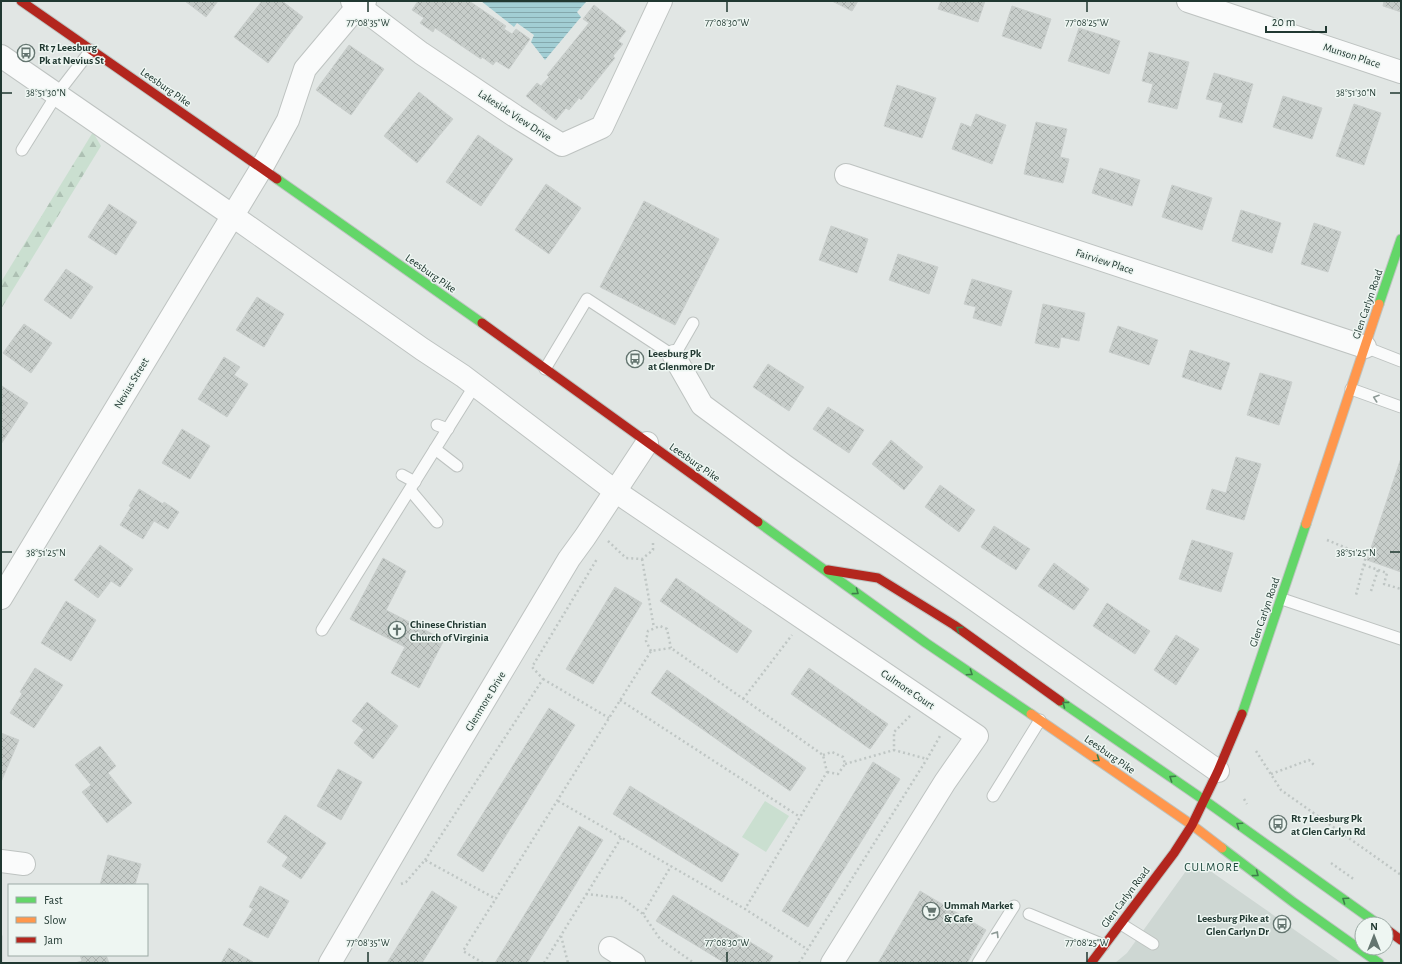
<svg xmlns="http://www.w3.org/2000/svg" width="1402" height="964" font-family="'Alegreya Sans',sans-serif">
<defs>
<pattern id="forest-firs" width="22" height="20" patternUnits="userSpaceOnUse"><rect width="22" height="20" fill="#cadfd0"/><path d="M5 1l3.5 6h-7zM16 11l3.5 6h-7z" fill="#adc0b3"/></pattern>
<pattern id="water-rules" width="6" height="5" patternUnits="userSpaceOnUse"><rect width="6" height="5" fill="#a2ced4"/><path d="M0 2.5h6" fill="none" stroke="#84a8ad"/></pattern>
<pattern id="building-cross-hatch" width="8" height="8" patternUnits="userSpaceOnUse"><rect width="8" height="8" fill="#c7cdca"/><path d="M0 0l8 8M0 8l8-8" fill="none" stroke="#abb1ae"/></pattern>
</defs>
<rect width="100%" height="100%" fill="#e1e6e4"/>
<path fill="#ced7d3" d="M1192 866 1206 868 1342 963H1115L1127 953 1186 871Z"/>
<path fill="url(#forest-firs)" d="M93 132 101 146 1 309V282Z"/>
<path fill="#cadfd0" d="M765 801 789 816 766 852 742 837Z"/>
<path fill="url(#water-rules)" d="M481 1H587L577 12 581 17 545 60 531 42 534 35 517 23 514 27Z"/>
<g fill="url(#building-cross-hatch)" stroke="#cacfcd">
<path d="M185 1H218L206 17Z"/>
<path d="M262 1H282L303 17 268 63 234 37Z"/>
<path d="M418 1H469L506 26 504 29 512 34 516 29 530 39 509 69 496 61 493 65 482 57 481 59 435 28 433 32 420 23 424 18 412 10Z"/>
<path d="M832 1H858L852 11Z"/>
<path d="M941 1H985L978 22 938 9Z"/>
<path d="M1384 1H1401V12L1383 6Z"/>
<path d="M594 5 626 31 618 41 623 44 613 56 615 58 581 100 579 98 569 110 566 108 556 120 526 96 537 83 541 86 549 77 547 75 589 23 583 19Z"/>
<path d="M1012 6 1051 19 1041 49 1002 36Z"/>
<path d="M1079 28 1120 41 1109 74 1068 61Z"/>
<path d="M349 45 384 69 351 115 316 90Z"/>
<path d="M1149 52 1189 62 1177 109 1148 102 1153 84 1142 81Z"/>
<path d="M1214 73 1253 84 1242 123 1219 117 1223 103 1206 99Z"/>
<path d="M897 85 936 98 922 138 884 126Z"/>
<path d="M419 92 453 119 417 163 384 136Z"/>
<path d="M1283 96 1322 108 1312 139 1273 127Z"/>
<path d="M1354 104 1381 113 1364 165 1336 156Z"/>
<path d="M976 114 1006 125 992 164 952 149 961 123 971 127Z"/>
<path d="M1036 122 1067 129 1060 157 1069 159 1063 183 1024 174Z"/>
<path d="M478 135 513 159 481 206 446 182Z"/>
<path d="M1100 168 1140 180 1132 206 1092 193Z"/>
<path d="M546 184 581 208 549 254 515 230Z"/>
<path d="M1172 185 1212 198 1202 230 1162 217Z"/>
<path d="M644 201 719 239 675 325 600 287Z"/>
<path d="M109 204 137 222 116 255 88 237Z"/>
<path d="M1241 210 1281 223 1272 253 1232 241Z"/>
<path d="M1314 223 1341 232 1328 272 1301 264Z"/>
<path d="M831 226 868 239 857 273 819 260Z"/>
<path d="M898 254 938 267 929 294 889 280Z"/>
<path d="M66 269 93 287 71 319 44 300Z"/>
<path d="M972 279 1012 291 1001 326 973 318 976 307 964 304Z"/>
<path d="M257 297 284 314 264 347 236 330Z"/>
<path d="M1043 304 1085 313 1079 341 1061 337 1059 348 1035 343Z"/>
<path d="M24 324 52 343 31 373 3 353Z"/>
<path d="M1118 326 1158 340 1149 365 1109 352Z"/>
<path d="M1190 350 1230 363 1221 390 1182 377Z"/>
<path d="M224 357 240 367 234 375 248 384 227 417 198 399Z"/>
<path d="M768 364 804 387 789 411 753 387Z"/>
<path d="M1260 373 1292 382 1279 425 1247 415Z"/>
<path d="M2 386 28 403 1 444V388Z"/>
<path d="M828 407 864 430 849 453 813 429Z"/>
<path d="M182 429 210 446 190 479 162 463Z"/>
<path d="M891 440 923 467 904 490 872 464Z"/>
<path d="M1236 457 1261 464 1244 520 1206 509 1212 489 1226 493Z"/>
<path d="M1401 458V572L1367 560Z"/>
<path d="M940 485 975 510 959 532 925 507Z"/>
<path d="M139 489 163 504 164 502 179 512 168 529 154 521 143 539 120 525 131 507 129 506Z"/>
<path d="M994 526 1030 549 1016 570 981 547Z"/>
<path d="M1192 540 1233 553 1221 592 1179 579Z"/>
<path d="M100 545 133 569 120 587 111 581 98 598 74 580Z"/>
<path d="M383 558 406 571 386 610 444 640 419 688 391 673 405 647 350 619Z"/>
<path d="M1054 563 1089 589 1074 610 1038 586Z"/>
<path d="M676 578 752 631 737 653 660 601Z"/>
<path d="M615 587 642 603 593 684 566 669Z"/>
<path d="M66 601 96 620 71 661 41 643Z"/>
<path d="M1107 603 1150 631 1135 654 1093 626Z"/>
<path d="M1176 635 1199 649 1176 685 1154 670Z"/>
<path d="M35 668 63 685 34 728 10 713 22 694 20 692Z"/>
<path d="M809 668 888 724 870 749 791 694Z"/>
<path d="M667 670 806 768 790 791 651 693Z"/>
<path d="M367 702 398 726 373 759 354 743 364 730 352 721Z"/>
<path d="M549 708 575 725 483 872 457 855Z"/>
<path d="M1 733 19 740 1 782Z"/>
<path d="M100 746 116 766 108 773 132 803 107 823 82 792 91 785 75 765Z"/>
<path d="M873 762 900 779 808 927 782 911Z"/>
<path d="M338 769 362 782 341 820 317 806Z"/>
<path d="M630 786 739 854 722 882 613 814Z"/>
<path d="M285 815 326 843 301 879 282 866 288 857 267 842Z"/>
<path d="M579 826 603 840 527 963H495Z"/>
<path d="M108 855 141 864 135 885H100Z"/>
<path d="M260 886 289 901 268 938 243 925 253 909 249 907Z"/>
<path d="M432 891 457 907 422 963H387Z"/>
<path d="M920 891 986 930 967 963H878Z"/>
<path d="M673 895 773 956 769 963H725L656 921Z"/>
<rect x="1" y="936" width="1" height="27"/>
<path d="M229 948 253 962V963H221Z"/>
<path d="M80 955H106L109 963H75L82 961Z"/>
</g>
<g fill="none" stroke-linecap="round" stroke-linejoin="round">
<defs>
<g id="lane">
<path d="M22 150 57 94 91 50"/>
<path d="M1365 347 1401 361"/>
<path d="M545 369 587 299 674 356 693 323"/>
<path d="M1351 389 1401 407"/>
<path d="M437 425 448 429"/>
<path d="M435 449 457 466"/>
<path d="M402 475 415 482"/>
<path d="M410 490 437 522"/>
<path d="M1282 599 1401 639"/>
<path d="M322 630 475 385"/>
<path d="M993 796 1040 720"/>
<path d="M1029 914 1104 945"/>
<path d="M1121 924 1153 944"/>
<path d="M978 963 1014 906"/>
</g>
<g id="street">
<path d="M352 1 421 53 515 116 562 145 602 127 661 1"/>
<path d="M1188 1 1401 72"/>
<path d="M1 56 233 216 422 349 463 376 615 491 977 736 945 782 832 963"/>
<path d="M846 175 1365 347"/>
<path d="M674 356 702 405 785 466 1218 771"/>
<path d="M1 598 261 169 288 120 305 69 358 6 365 1"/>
<path d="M1 861 24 864"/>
<path d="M610 948 634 963"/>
<path d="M330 963 438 778 569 559 585 537 647 443"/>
</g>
<g id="fast">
<path d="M277 179 482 323"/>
<path d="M1379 304 1401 239"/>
<path d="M758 522 926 643 1031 714"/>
<path d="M1060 701 1204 800 1378 924"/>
<path d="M1242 714 1306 524"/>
<path d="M1222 848 1293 902 1379 963"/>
</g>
<g id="slow">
<path d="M1306 524 1379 304"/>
<path d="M1031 714 1192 825 1222 848"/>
</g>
<g id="jam">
<path d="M21 1 277 179"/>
<path d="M482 323 758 522"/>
<path d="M828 570 878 578 954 625 1060 701"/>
<path d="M1386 929 1401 940"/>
<path d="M1091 963 1174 853 1192 825 1218 771 1242 714"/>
</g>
</defs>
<use href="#lane" stroke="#bec3c1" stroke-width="13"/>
<use href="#street" stroke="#bec3c1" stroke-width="24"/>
<use href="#fast" stroke="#bdc4c1" stroke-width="11"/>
<use href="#slow" stroke="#bdc4c1" stroke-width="11"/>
<use href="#jam" stroke="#bdc4c1" stroke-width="11"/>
<g stroke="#bfc6c4" stroke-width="2.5" stroke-dasharray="2 3" stroke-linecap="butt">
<path d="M1327 540 1366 556 1356 595"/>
<path d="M608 541 626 558 642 559 653 550V541"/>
<path d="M642 559 654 628"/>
<path d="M1364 565 1387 573 1384 584 1401 589"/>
<path d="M1371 591 1378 570"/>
<path d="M651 651 646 641 648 631 660 626 667 629 671 648"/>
<path d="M543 679 609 718"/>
<path d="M743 699 792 635"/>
<path d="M620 700 800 817"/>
<path d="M910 716 894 732V750L927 759"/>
<path d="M1256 751 1281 790 1401 875"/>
<path d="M823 755 832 752 843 757 845 764 838 774 827 772"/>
<path d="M845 764 894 750"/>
<path d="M1271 774 1309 760 1314 765"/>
<path d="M1244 799 1247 804"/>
<path d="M558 801 745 909 807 949"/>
<path d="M425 860 543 679 532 667 597 559"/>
<path d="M1331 863 1355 880"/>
<path d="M401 884 406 882 425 860 496 899"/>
<path d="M586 894 622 898 643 914 660 939 694 963"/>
<path d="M643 914 671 866"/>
<path d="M561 936 568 963"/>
<path d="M483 963 463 951 651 651 671 648 823 755 827 772 745 909"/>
<path d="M544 963 621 838"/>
<path d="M799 963 927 759 940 736"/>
</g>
<use href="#lane" stroke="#fafbfb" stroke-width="11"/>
<use href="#street" stroke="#fafbfb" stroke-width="22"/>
<use href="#fast" stroke="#63d668" stroke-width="9"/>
<use href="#slow" stroke="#ff974d" stroke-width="9"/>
<use href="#jam" stroke="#b3261e" stroke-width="9"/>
</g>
<defs><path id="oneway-chevron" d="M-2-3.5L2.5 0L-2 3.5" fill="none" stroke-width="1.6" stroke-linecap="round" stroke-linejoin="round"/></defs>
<g stroke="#8d9a96">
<use href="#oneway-chevron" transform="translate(1376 398) rotate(-161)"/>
<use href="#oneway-chevron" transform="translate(996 934) rotate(-58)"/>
</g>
<g stroke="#3e7f4a">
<use href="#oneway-chevron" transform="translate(856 592) rotate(36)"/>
<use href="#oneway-chevron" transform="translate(959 629) rotate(-144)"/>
<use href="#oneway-chevron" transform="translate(970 673) rotate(34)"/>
<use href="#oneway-chevron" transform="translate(1065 704) rotate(-144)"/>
<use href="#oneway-chevron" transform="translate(1097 759) rotate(35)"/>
<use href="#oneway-chevron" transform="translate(1172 778) rotate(-146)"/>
<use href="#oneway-chevron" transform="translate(1239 825) rotate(-145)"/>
<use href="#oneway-chevron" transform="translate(1256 874) rotate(37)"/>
<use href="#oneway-chevron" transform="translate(1345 900) rotate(-145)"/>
</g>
<path fill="none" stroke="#203831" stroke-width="1.5" d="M368 2V12M727 2V12M1087 2V12M2 93H12M1390 93H1400M2 552H12M1390 552H1400M368 952V962M727 952V962M1087 952V962"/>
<defs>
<symbol id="bus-ring" viewBox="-11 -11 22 22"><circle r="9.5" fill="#eef6f2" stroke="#647570" stroke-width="1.5"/><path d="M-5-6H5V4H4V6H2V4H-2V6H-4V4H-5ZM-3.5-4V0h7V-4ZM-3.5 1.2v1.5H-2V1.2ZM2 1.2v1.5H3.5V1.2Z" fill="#647570"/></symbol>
<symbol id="church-ring" viewBox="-11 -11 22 22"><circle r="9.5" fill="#eef6f2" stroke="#647570" stroke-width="1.5"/><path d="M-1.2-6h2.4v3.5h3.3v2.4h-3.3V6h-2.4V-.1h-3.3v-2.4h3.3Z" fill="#647570"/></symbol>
<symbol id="supermarket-ring" viewBox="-11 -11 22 22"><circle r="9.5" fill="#eef6f2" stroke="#647570" stroke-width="1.5"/><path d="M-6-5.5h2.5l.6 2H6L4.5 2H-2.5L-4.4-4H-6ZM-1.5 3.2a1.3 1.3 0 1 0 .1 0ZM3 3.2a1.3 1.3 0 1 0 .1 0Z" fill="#647570"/></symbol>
</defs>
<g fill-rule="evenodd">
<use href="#bus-ring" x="16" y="43" width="20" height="20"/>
<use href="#bus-ring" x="625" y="349" width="20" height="20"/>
<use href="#church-ring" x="387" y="620" width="20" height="20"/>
<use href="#bus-ring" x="1268" y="814" width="20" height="20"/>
<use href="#supermarket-ring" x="921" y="901" width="20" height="20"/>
<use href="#bus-ring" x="1272" y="914" width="20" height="20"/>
</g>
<g text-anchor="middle" stroke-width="3" stroke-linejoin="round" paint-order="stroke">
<g font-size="11" font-weight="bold" fill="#203831" stroke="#eef6f2" text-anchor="start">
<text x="39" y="51">Rt 7 Leesburg<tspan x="39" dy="13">Pk at Nevius St</tspan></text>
<text x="648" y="357">Leesburg Pk<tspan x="648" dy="13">at Glenmore Dr</tspan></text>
<text x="410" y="628">Chinese Christian<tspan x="410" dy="13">Church of Virginia</tspan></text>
<text x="1291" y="822">Rt 7 Leesburg Pk<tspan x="1291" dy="13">at Glen Carlyn Rd</tspan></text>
<text x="944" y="909">Ummah Market<tspan x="944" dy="13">&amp; Cafe</tspan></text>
<text x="1269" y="922" text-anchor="end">Leesburg Pike at<tspan x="1269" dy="13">Glen Carlyn Dr</tspan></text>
</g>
<g font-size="11" fill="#203831" stroke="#eef6f2">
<text transform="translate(1352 55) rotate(18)" y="4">Munson Place</text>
<text transform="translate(166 87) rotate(35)" y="4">Leesburg Pike</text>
<text transform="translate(515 115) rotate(33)" y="4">Lakeside View Drive</text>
<text transform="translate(1105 261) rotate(18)" y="4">Fairview Place</text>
<text transform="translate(431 273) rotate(35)" y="4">Leesburg Pike</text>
<text transform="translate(1367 304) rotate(-71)" y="4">Glen Carlyn Road</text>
<text transform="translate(131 383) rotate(-59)" y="4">Nevius Street</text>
<text transform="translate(695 462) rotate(35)" y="4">Leesburg Pike</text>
<text transform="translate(1264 612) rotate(-71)" y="4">Glen Carlyn Road</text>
<text transform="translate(908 689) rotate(34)" y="4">Culmore Court</text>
<text transform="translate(485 701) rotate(-59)" y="4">Glenmore Drive</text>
<text transform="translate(1110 754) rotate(35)" y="4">Leesburg Pike</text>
<text transform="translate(1125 897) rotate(-53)" y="4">Glen Carlyn Road</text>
</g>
<g font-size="12" letter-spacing="1" fill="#1d483d" stroke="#eef6f2">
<text x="1212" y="871">CULMORE</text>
</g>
</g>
<g font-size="10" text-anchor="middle" fill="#203831" stroke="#eef6f2" stroke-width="3" stroke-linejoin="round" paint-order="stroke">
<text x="368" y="26">77°08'35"W</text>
<text x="727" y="26">77°08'30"W</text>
<text x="1087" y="26">77°08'25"W</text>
<text x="46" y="96">38°51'30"N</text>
<text x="1356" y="96">38°51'30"N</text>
<text x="46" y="556">38°51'25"N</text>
<text x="1356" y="556">38°51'25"N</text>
<text x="368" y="946">77°08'35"W</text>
<text x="727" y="946">77°08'30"W</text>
<text x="1087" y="946">77°08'25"W</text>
</g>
<rect width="1402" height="964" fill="none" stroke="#203831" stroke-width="4"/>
<rect x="8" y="884" width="140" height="72" fill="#eef6f2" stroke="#9caaa5"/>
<rect x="16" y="897" width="20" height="6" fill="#63d668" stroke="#9caaa5"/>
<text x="44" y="904" font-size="12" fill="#203831">Fast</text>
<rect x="16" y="917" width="20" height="6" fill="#ff974d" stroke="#9caaa5"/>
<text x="44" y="924" font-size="12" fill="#203831">Slow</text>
<rect x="16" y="937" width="20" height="6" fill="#b3261e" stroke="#9caaa5"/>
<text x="44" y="944" font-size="12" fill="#203831">Jam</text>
<g transform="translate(1374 936)"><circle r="19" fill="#eef6f2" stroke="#9caaa5"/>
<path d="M0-3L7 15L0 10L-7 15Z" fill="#647570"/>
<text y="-6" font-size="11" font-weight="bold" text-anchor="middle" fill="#203831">N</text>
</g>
<path d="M1266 26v6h60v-6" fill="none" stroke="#203831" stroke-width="2"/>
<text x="1272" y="26" font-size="12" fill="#203831" stroke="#eef6f2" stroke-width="3" paint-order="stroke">20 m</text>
</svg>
